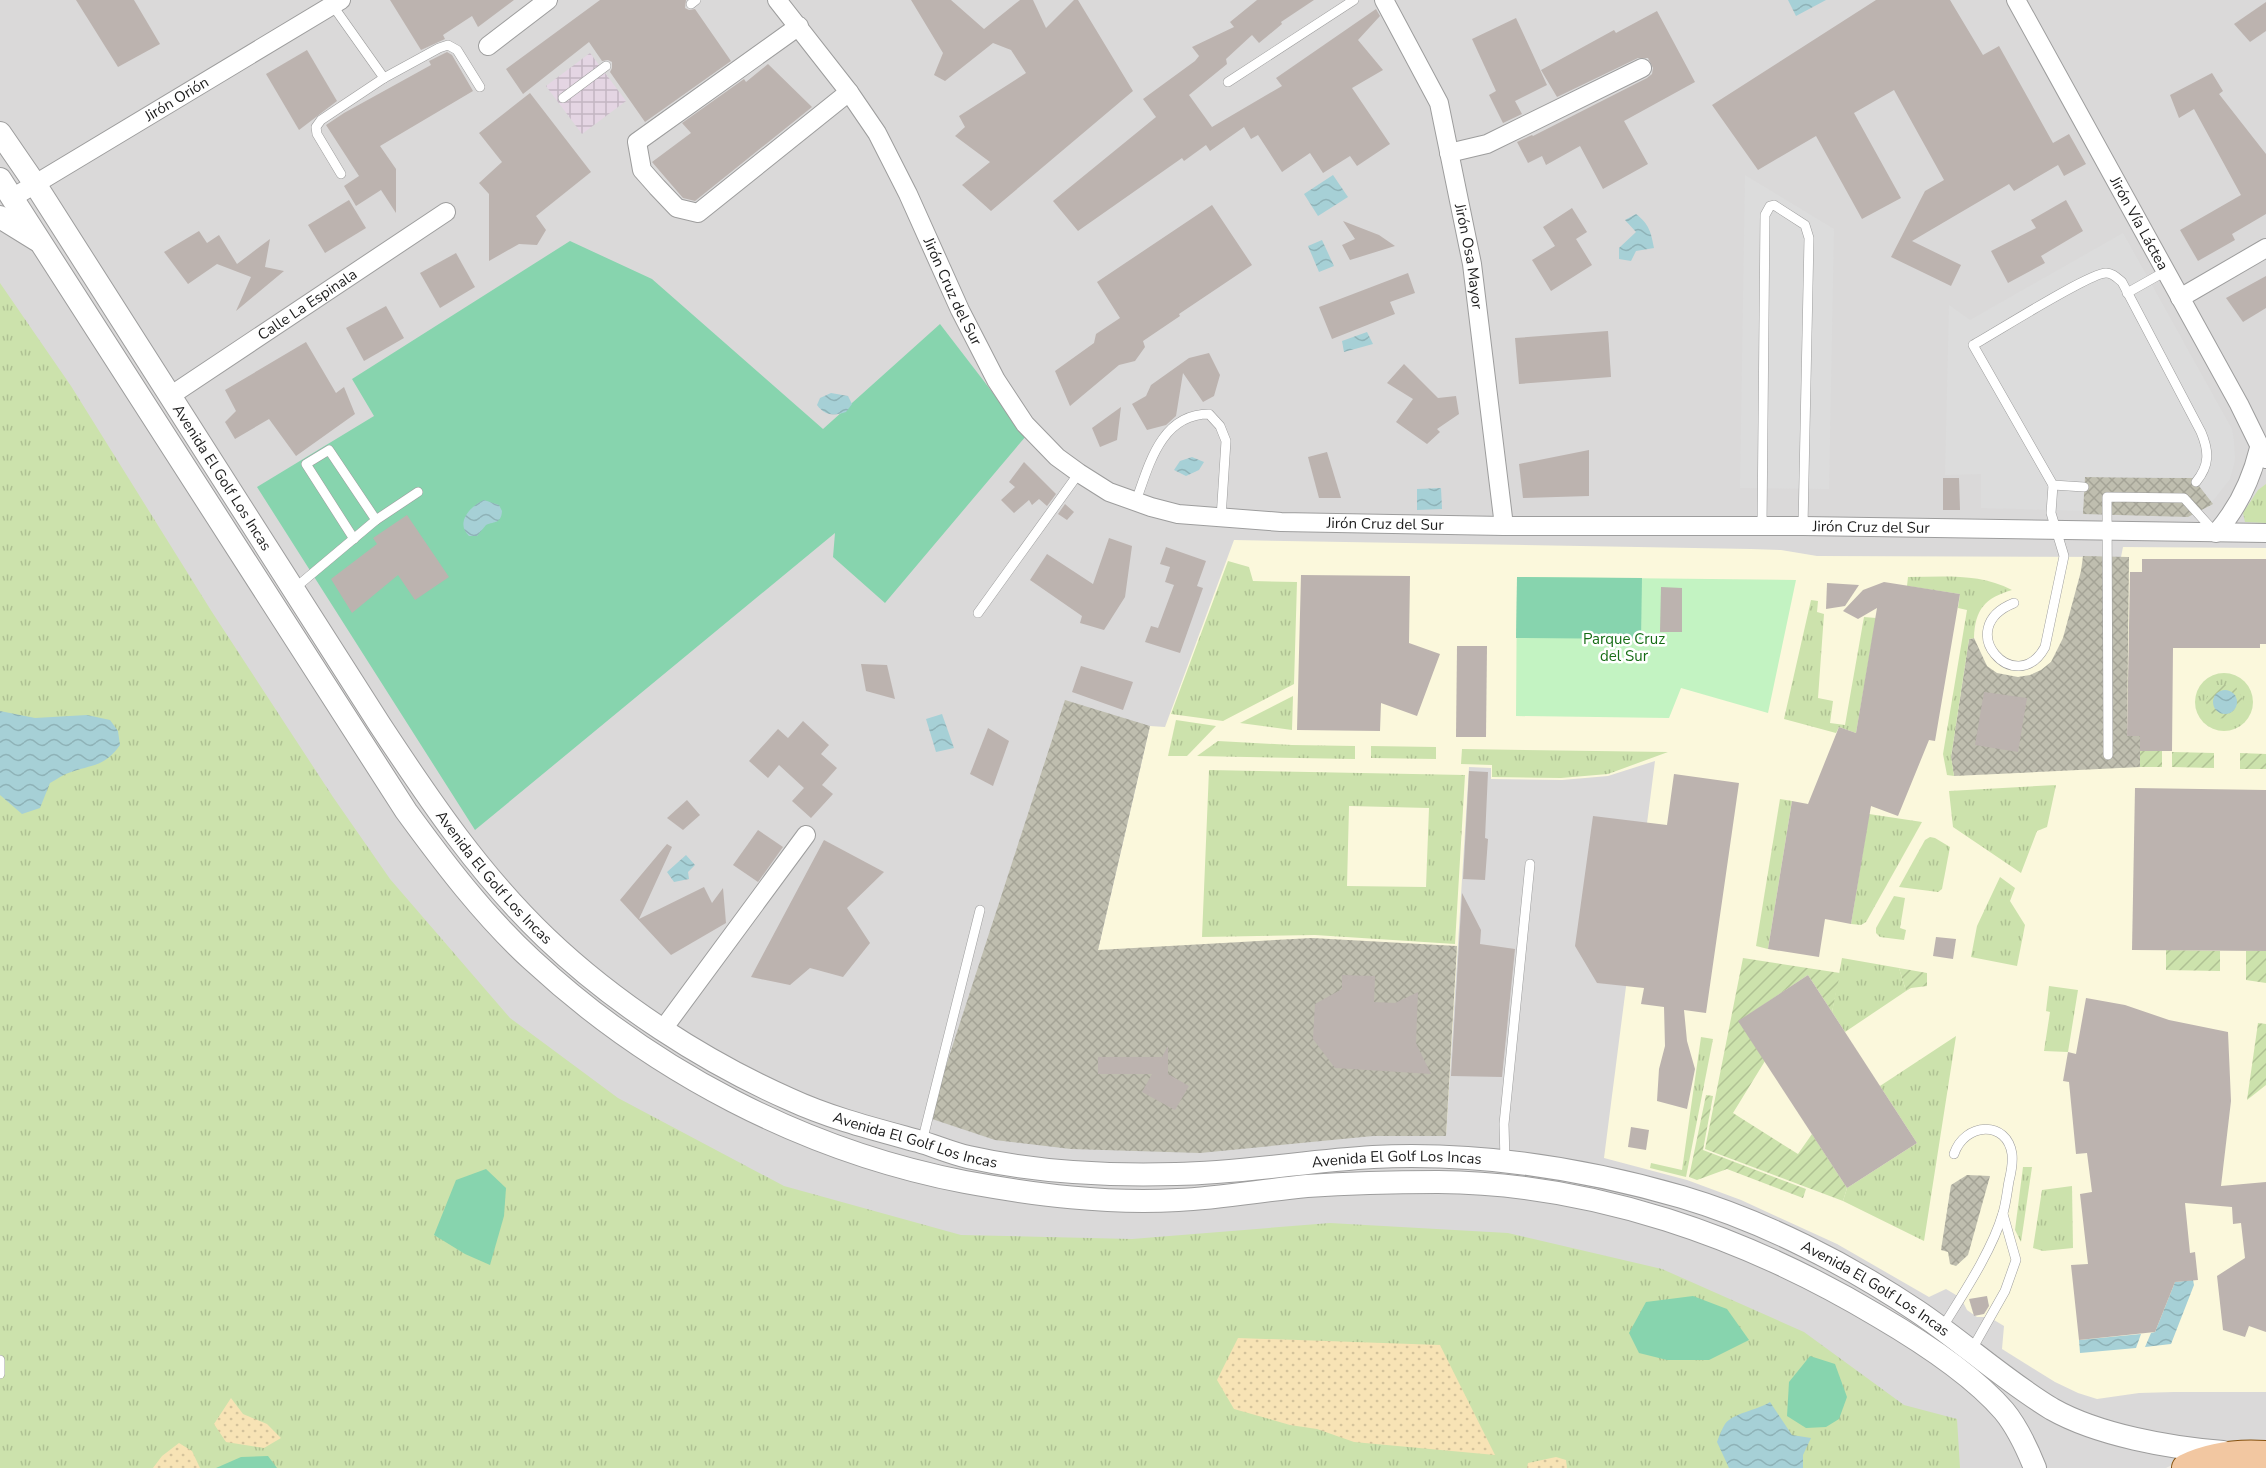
<svg xmlns="http://www.w3.org/2000/svg" width="2266" height="1468" font-family="'Nunito Sans',sans-serif">
<defs>
<pattern id="industrial-grid" width="8" height="8" patternUnits="userSpaceOnUse" patternTransform="scale(1.5)"><rect width="8" height="8" fill="#e4d5e3"/><path d="M0 4h8M4 0v8" fill="none" stroke="#c3b6c2"/></pattern>
<pattern id="construction-cross-hatch" width="8" height="8" patternUnits="userSpaceOnUse" patternTransform="scale(1.5)"><rect width="8" height="8" fill="#bfbeaf"/><path d="M0 0l8 8M0 8l8-8" fill="none" stroke="#a4a396"/></pattern>
<pattern id="grass-tufts" width="24" height="20" patternUnits="userSpaceOnUse" patternTransform="scale(1.5)"><rect width="24" height="20" fill="#cce2ac"/><path d="M3 7l-1-3M5 7V3M7 7l1-3M15 17l-1-3M17 17v-4M19 17l1-3" fill="none" stroke="#afc193"/></pattern>
<pattern id="sand-dots" width="8" height="8" patternUnits="userSpaceOnUse" patternTransform="scale(1.5)"><rect width="8" height="8" fill="#f7e3b5"/><path d="M2 2h.1M6 6h.1" fill="none" stroke="#d3c29b" stroke-width="1.8" stroke-linecap="round"/></pattern>
<pattern id="garden-furrows" width="10" height="10" patternUnits="userSpaceOnUse" patternTransform="scale(1.5)"><rect width="10" height="10" fill="#cce2ac"/><path d="M-1 1l2-2M0 10L10 0M9 11l2-2" fill="none" stroke="#afc193"/></pattern>
<pattern id="water-waves" width="16" height="10" patternUnits="userSpaceOnUse" patternTransform="scale(1.5)"><rect width="16" height="10" fill="#a6d0d6"/><path d="M0 5q4-4 8 0t8 0" fill="none" stroke="#8eb2b7"/></pattern>
</defs>
<rect width="100%" height="100%" fill="#ece8e2"/>
<path fill="#dad9d9" d="M0 0H2266V1441L2217 1442 2166 1468H0Z"/>
<path fill="url(#industrial-grid)" d="M590 53 626 101 582 134 546 86Z"/>
<path fill="#fbf8dc" d="M1234 540 1751 549 1781 550 1817 556 2121 557 2123 547 2266 548V1392H2174L2139 1393 2097 1399 2078 1393 2055 1382 2002 1349 2004 1326 1989 1317H1977L1967 1310 1961 1298 1946 1289 1929 1297 1837 1244 1741 1200 1687 1180 1604 1158 1655 761 1608 776 1562 780 1491 779V768L1469 767 1446 1136H1373L1098 950 1150 726 1165 727Z"/>
<g fill="url(#construction-cross-hatch)">
<path d="M2084 477 2193 478 2213 504 2188 517 2083 514Z"/>
<path d="M2083 556 2129 557 2127 736H2140V767L1954 776 1951 757 1969 639 1974 638 1987 666 1997 673 2018 677 2030 675 2041 670 2051 662 2063 638 2081 571Z"/>
<path d="M1065 700 1150 726 1098 950 1312 938 1457 946 1446 1136H1373L1200 1153 1071 1149 995 1140 929 1118Z"/>
<path d="M1967 1175 1990 1176 1968 1255 1956 1266 1950 1264 1948 1252 1941 1250 1951 1185Z"/>
</g>
<g fill="url(#grass-tufts)" fill-rule="evenodd">
<path d="M0 283 71 386 212 612 333 797 390 879 510 1018 618 1098 784 1186 961 1235 1132 1239 1330 1223 1508 1233 1662 1269 1804 1332 1904 1405 1957 1419 1960 1468H0Z"/>
<path d="M2266 484V523L2245 522 2243 513 2258 490Z"/>
<path d="M1228 561 1249 567 1253 581 1297 582 1294 684 1223 721 1171 714Z"/>
<path d="M1908 577C1944 577 1979 573 2012 590 1985 598 1975 609 1974 638L1969 639 1951 757 1954 776 1947 775 1943 754 1967 610 1958 608 1960 594 1907 586Z"/>
<path d="M1811 600 1818 601 1817 612 1824 614 1818 698 1833 701 1830 723 1845 725 1864 617 1876 618 1856 733 1839 727 1836 733 1784 719Z"/>
<circle cx="2224" cy="702" r="29"/>
<path d="M1293 696 1292 730 1240 723Z"/>
<path d="M1176 720 1216 726 1187 756H1168Z"/>
<path d="M1218 741 1292 745 1355 746V759L1197 756Z"/>
<path d="M1371 746 1436 747V759L1371 758Z"/>
<path d="M1462 749 1668 752 1608 774 1561 778 1492 777V765L1461 764Z"/>
<path d="M1209 770 1465 775 1455 944 1315 935 1202 937ZM1349 806 1429 808 1426 887 1347 886Z"/>
<path d="M2056 785 2047 827 2037 831 2021 873 1953 827 1949 791Z"/>
<path d="M1780 799 1792 801 1768 949 1756 946Z"/>
<path d="M1869 814 1922 822 1866 922 1861 925 1851 924Z"/>
<path d="M1930 837 1935 838 1950 847 1942 889 1938 892 1899 887 1925 840Z"/>
<path d="M2000 877 2015 888 2010 901 2025 925 2017 966 1971 957 1977 926Z"/>
<path d="M1894 896 1905 898 1900 928 1906 930 1904 940 1880 937 1876 933V928Z"/>
<path d="M1842 958 1899 968 1906 991 1845 1032 1832 1012Z"/>
<path d="M2049 986 2078 990 2068 1052 2044 1051 2050 1012 2046 1011Z"/>
<path d="M1956 1036 1924 1241 1843 1201 1847 1188 1917 1143 1880 1086Z"/>
<path d="M1701 1037 1713 1039 1686 1177 1650 1168 1651 1163 1682 1170Z"/>
<path d="M2023 1167H2032L2021 1242 2015 1230Z"/>
<path d="M2072 1186 2073 1248 2043 1251 2033 1248 2042 1190Z"/>
</g>
<g fill="url(#sand-dots)">
<path d="M1238 1338 1440 1345 1495 1455 1354 1442 1317 1429 1290 1425 1234 1409 1217 1380Z"/>
<path d="M231 1398 243 1414 267 1424 281 1438 264 1448 226 1442 214 1424Z"/>
<path d="M179 1443 192 1451 200 1468H153L162 1456Z"/>
<path d="M1556 1457 1566 1460 1567 1468H1527L1528 1463Z"/>
</g>
<path fill="#c3f3c2" d="M1517 577 1796 580 1768 713 1681 688 1669 718 1516 716Z"/>
<g fill="url(#garden-furrows)">
<path d="M2215 685H2235L2244 702 2234 719 2214 718 2205 701Z"/>
<rect x="2140" y="751" width="22" height="16"/>
<path d="M2172 752 2214 753V768L2172 767Z"/>
<path d="M2240 753 2266 754V769H2240Z"/>
<path d="M2166 950 2220 951V971L2166 970Z"/>
<path d="M2246 951H2266V983L2246 980Z"/>
<path d="M1743 958 1840 973 1832 1012 1808 975 1739 1021 1765 1061 1733 1113 1798 1154 1812 1134 1847 1188 1843 1201 1705 1149Z"/>
<path d="M1899 968 1927 973V986L1911 988 1906 991Z"/>
<path d="M2258 1023 2266 1024V1085L2247 1100Z"/>
<path d="M1706 1095 1713 1096 1703 1150 1806 1189 1803 1198 1727 1169 1697 1180 1689 1177Z"/>
</g>
<g fill="#87d4ae">
<path d="M570 241 652 279 823 429 940 324 1026 436 885 603 833 557 835 533 475 830 257 487 374 416 352 379Z"/>
<path d="M1517 577 1642 578 1641 639 1516 638Z"/>
<path d="M486 1169 506 1188 504 1216 490 1265 465 1254 434 1235 456 1180Z"/>
<path d="M1693 1296 1727 1309 1749 1340 1709 1360H1667L1639 1353 1629 1333 1646 1302Z"/>
<path d="M1810 1356 1835 1364 1847 1397 1839 1419 1826 1427 1806 1428 1787 1416 1789 1382Z"/>
<path d="M268 1456 277 1468H216L241 1457Z"/>
</g>
<g fill="#dcdcdc">
<path d="M1745 175 1834 229 1829 489 1740 488Z"/>
<path d="M2123 233 2232 429 2234 441 2235 461 2230 479 2212 502 2193 478 2085 477 2083 511 1981 508V474L1945 475 1949 305 1970 320Z"/>
</g>
<g fill="url(#water-waves)">
<path d="M1788 0H1826L1796 16Z"/>
<path d="M1333 175 1348 197 1318 216 1304 194Z"/>
<path d="M1636 214C1649 224 1651 232 1654 248L1636 251 1631 261 1619 259V248L1636 232 1625 220Z"/>
<path d="M1322 240 1334 266 1319 272 1308 246Z"/>
<path d="M1367 332 1373 344 1344 352 1342 341Z"/>
<path d="M831 393 848 396 852 404 846 412C834 416 825 416 817 405L820 398Z"/>
<path d="M1192 457 1204 462 1199 470 1186 476 1174 470 1180 461Z"/>
<path d="M1441 488 1442 509 1417 510V489Z"/>
<path d="M484 500 499 505 502 511C501 524 495 521 486 525L477 536H469C455 523 470 506 484 500Z"/>
<circle cx="2225" cy="702" r="12"/>
<path d="M0 711 35 718 87 715 110 720 118 731 120 745C105 766 95 764 71 772 64 774 57 779 50 783L40 808 22 814 0 795Z"/>
<path d="M942 714 954 748 936 752 926 719Z"/>
<path d="M686 855 695 865 688 872 689 879 674 882 667 872Z"/>
<path d="M2193 1280 2194 1285 2171 1344 2145 1347 2151 1333 2155 1332 2175 1282Z"/>
<path d="M2141 1334 2136 1348 2080 1353 2079 1340Z"/>
<path d="M1770 1402 1792 1435 1811 1438 1803 1455V1468H1729L1717 1442C1719 1436 1722 1429 1725 1424 1733 1413 1758 1410 1770 1402Z"/>
</g>
<g fill="#bcb3af">
<path d="M76 0H134L160 44 118 67Z"/>
<path d="M390 0H514L478 27 472 16 443 35 445 39 421 50Z"/>
<path d="M600 0H686L685 8 689 10 695 9 731 61 645 122 610 72 612 68V62L608 60 602 61 589 42 523 94 506 69Z"/>
<path d="M911 0H951L984 29 1020 0H1033L1046 28 1074 0H1078L1133 91 991 211 962 185 990 162 955 136 965 127 959 116 1026 73 1011 50 993 43 945 81 934 75 943 53Z"/>
<path d="M1257 0H1314L1281 22 1282 24 1259 43 1252 35 1226 59 1227 64 1189 95 1212 127 1282 86 1276 78 1376 9 1380 16 1358 40 1383 70 1352 88 1390 144 1357 166 1350 156 1323 173 1310 153 1282 172 1258 135 1251 139 1244 127 1210 151 1206 145 1184 161 1182 158 1078 231 1053 201 1156 117 1143 99 1195 61 1199 56 1192 47 1234 27 1230 22Z"/>
<path d="M1876 0H1950L1983 55 1999 46 2053 143 2069 134 2086 164 2064 176 2058 165 2014 191 2009 184 1912 241 1961 265 1951 286 1891 257 1925 191 1944 180 1894 90 1854 113 1901 198 1862 219 1816 136 1758 170 1712 105Z"/>
<path d="M2266 2V31L2250 42 2234 24Z"/>
<path d="M1657 11 1695 82 1624 121 1648 164 1603 189 1580 146 1546 165 1542 156 1528 163 1517 142 1532 135 1533 136 1647 78 1652 74 1653 68 1648 58H1638L1557 97 1541 70 1614 30 1616 33Z"/>
<path d="M1516 18 1547 85 1515 101 1522 114 1503 123 1489 95 1496 91 1472 39Z"/>
<path d="M307 50 337 101 299 130 266 74Z"/>
<path d="M447 52 452 55 473 91 380 146 396 169V213L381 190 356 206 344 186 359 176 326 125 344 113 431 65 429 61Z"/>
<path d="M768 64 812 107 695 201 683 198 652 162 691 133 682 123 744 79 746 82Z"/>
<path d="M2212 73 2223 91 2219 94 2266 154V214L2232 234 2235 240 2198 261 2180 230 2241 195 2194 109 2179 118 2170 95Z"/>
<path d="M530 93 591 172 536 216 546 230 537 245 519 244 489 261V194L479 183 502 162 479 133Z"/>
<path d="M349 200 366 228 325 253 308 225Z"/>
<path d="M2066 200 2083 231 2041 256 2045 263 2008 283 1991 251 2036 228 2031 220Z"/>
<path d="M1212 205 1252 265 1179 314 1180 316 1143 341 1145 347 1135 361 1119 365 1070 406 1055 371 1094 343 1096 334 1120 318 1097 282Z"/>
<path d="M1572 208 1587 232 1576 239 1592 265 1551 291 1532 260 1555 246 1543 227Z"/>
<path d="M1343 221 1379 235 1395 246 1350 260 1342 245 1355 239Z"/>
<path d="M199 231 207 243 219 235 237 264 270 239 265 267 284 271 236 311 251 277 217 264 188 284 164 252Z"/>
<path d="M456 253 475 287 440 308 420 273Z"/>
<path d="M1408 273 1415 293 1390 302 1395 314 1332 339 1319 307Z"/>
<path d="M2266 276V308L2243 322 2226 298Z"/>
<path d="M386 306 404 338 364 361 346 328Z"/>
<path d="M1608 331 1611 377 1519 384 1515 338Z"/>
<path d="M306 342 336 393 344 387 355 414 296 456 269 419 235 439 225 422 236 411 225 390Z"/>
<path d="M1209 353 1220 375 1214 396 1203 402 1183 373 1176 416 1166 425 1147 430 1132 404 1146 396 1151 385 1189 358Z"/>
<path d="M1404 364 1438 398 1456 396 1459 414 1437 429 1440 432 1427 444 1396 422 1413 399 1387 383Z"/>
<path d="M1121 407 1117 440 1100 447 1092 428Z"/>
<path d="M1589 450V496L1523 498 1519 464Z"/>
<path d="M1327 452 1341 498H1319L1308 457Z"/>
<path d="M1024 462 1056 494 1047 506 1039 499 1032 505 1029 500 1014 513 1001 500 1015 487 1009 482Z"/>
<path d="M1943 478H1959L1960 510H1943Z"/>
<path d="M1065 504 1074 512 1067 520 1058 514Z"/>
<path d="M407 515 449 577 415 600 398 575 352 613 331 579 377 544 373 538Z"/>
<path d="M1109 538 1132 546 1125 597 1104 630 1080 623 1082 616 1030 580 1047 554 1093 584Z"/>
<path d="M1166 547 1206 561 1197 586 1203 588 1180 653 1145 642 1151 626 1158 628 1174 585 1165 582 1170 567 1160 564Z"/>
<path d="M2142 559H2266V644H2260V648H2173L2172 751H2140V736H2127L2130 572H2142Z"/>
<path d="M1301 575 1410 576 1409 643 1440 654 1417 716 1381 703 1380 731 1297 730Z"/>
<path d="M1884 582 1960 594 1935 741 1929 740 1898 816 1871 806 1851 924 1825 919 1819 957 1768 949 1792 801 1808 804 1839 727 1856 733 1877 608 1858 619 1843 611 1863 590Z"/>
<path d="M1827 583 1859 585 1845 606 1826 609Z"/>
<path d="M1661 587 1682 588V632H1660Z"/>
<path d="M1457 646H1487L1486 737H1456Z"/>
<path d="M861 664 887 665 895 699 866 691Z"/>
<path d="M1081 666 1133 682 1123 710 1072 692Z"/>
<path d="M1984 692 2027 698 2018 752 1975 745Z"/>
<path d="M803 721 829 745 821 754 837 768 822 785 833 794 811 818 792 801 804 788 779 765 768 778 749 761 778 729 788 738Z"/>
<path d="M988 728 1009 741 993 786 970 774Z"/>
<path d="M1469 771 1488 772 1485 838 1488 839 1485 880 1463 879Z"/>
<path d="M1674 774 1739 783 1706 1013 1684 1010 1687 1041 1695 1069 1687 1109 1657 1101 1659 1069 1665 1046 1664 1007 1641 1004 1644 988 1597 983 1575 946 1593 816 1667 825Z"/>
<path d="M2135 788 2266 790V951L2132 950Z"/>
<path d="M687 800 700 815 683 830 667 818Z"/>
<path d="M758 830 783 847 758 882 733 865Z"/>
<path d="M824 840 884 872 847 908 870 943 843 977 810 968 790 985 751 977Z"/>
<path d="M667 844 672 847 639 919 704 887 712 903 723 888 726 923 671 955 620 900Z"/>
<path d="M1462 893 1481 930 1480 944 1515 949 1502 1077 1451 1076Z"/>
<path d="M1936 937 1956 939 1953 959 1933 956Z"/>
<path d="M1342 975 1375 976 1374 1002 1395 1003 1418 992 1416 1043 1431 1074 1335 1068 1313 1039 1315 1004 1342 989Z"/>
<path d="M1808 975 1917 1143 1847 1188 1738 1021Z"/>
<path d="M2086 998 2125 1005 2169 1020 2228 1032 2231 1101 2221 1186 2266 1182V1332L2249 1326 2245 1337 2223 1330 2217 1276 2245 1258 2241 1223 2233 1224 2232 1207 2185 1203 2190 1253 2195 1252 2198 1280 2175 1282 2155 1332 2079 1340 2071 1265 2088 1264 2080 1194 2092 1192 2087 1153 2076 1154 2069 1082 2063 1081 2068 1052 2076 1054Z"/>
<path d="M1168 1046V1074L1189 1086 1175 1110 1142 1092 1152 1074H1098V1057H1162Z"/>
<path d="M1631 1127 1649 1130 1646 1150 1628 1147Z"/>
<path d="M1987 1296 1989 1306 1984 1314 1974 1316 1969 1299Z"/>
</g>
<g fill="none" stroke-linecap="round" stroke-linejoin="round">
<defs>
<g id="service">
<path d="M691 4 696 0"/>
<path d="M333 6 384 78 321 120 316 127 317 134 341 174"/>
<path d="M384 78 439 48 448 45 457 50 480 87"/>
<path d="M1228 82 1354 0"/>
<path d="M563 98 606 66"/>
<path d="M2127 293 2166 271"/>
<path d="M2084 487 2053 485 1973 345C1995 333 2089 273 2106 273 2113 273 2117 278 2122 282L2201 432C2209 451 2210 465 2196 482"/>
<path d="M1136 501C1149 465 1161 414 1209 414L1220 426 1226 441 1221 518"/>
<path d="M1762 526 1765 215 1770 206 1774 205 1805 225 1809 238 1803 526"/>
<path d="M354 539 306 464 329 450 376 520"/>
<path d="M295 588 376 520 418 492"/>
<path d="M2014 603C1951 628 2016 700 2045 647L2064 556 2051 513 2053 485"/>
<path d="M978 613 1079 473"/>
<path d="M2108 755 2107 497 2184 498 2213 530"/>
<path d="M922 1142 980 910"/>
<path d="M1505 1161 1504 1124 1530 864"/>
<path d="M1942 1328C1963 1294 1992 1251 2003 1213 2006 1203 2007 1192 2009 1181 2011 1173 2013 1163 2012 1154 2007 1120 1965 1122 1954 1154"/>
<path d="M1971 1351 2005 1291 2016 1260 2003 1214"/>
<path d="M0 1360V1374"/>
</g>
<g id="minor">
<path id="s1" d="M777 0 849 92 877 133 908 194 960 310 996 380 1025 424 1057 457 1079 473 1109 492 1151 507 1178 514 1281 522 1504 526H1803L2266 533"/>
<path id="s2" d="M1384 0 1439 103 1472 264 1504 526"/>
<path id="s3" d="M2016 0 2239 404 2266 459"/>
<path d="M799 26 637 142 642 170 657 187 677 208 698 213 849 92"/>
<path d="M488 46 548 0"/>
<path d="M1449 153 1487 144 1642 68"/>
<path id="s4" d="M12 198 341 0"/>
<path d="M2180 298 2266 248"/>
<path id="s5" d="M170 396 446 212"/>
<path d="M2216 533C2238 508 2251 481 2259 448"/>
<path d="M663 1029 806 835"/>
</g>
<g id="tertiary">
<path id="s6" d="M0 133 35 184 380 725C430 801 480 875 546 938 614 1003 703 1061 789 1099 830 1118 874 1129 918 1141 935 1146 951 1153 968 1157 1035 1172 1107 1176 1176 1174 1242 1173 1307 1161 1373 1157 1478 1152 1582 1168 1682 1197 1763 1221 1847 1264 1917 1311 1963 1342 2004 1380 2052 1409 2098 1435 2170 1448 2223 1452"/>
<path d="M0 179 406 811C444 863 484 916 532 960 652 1071 804 1151 965 1182 1036 1195 1106 1204 1178 1200 1221 1198 1264 1190 1307 1186 1351 1183 1394 1182 1438 1182 1593 1183 1746 1237 1878 1316 1919 1340 1973 1375 2004 1411 2018 1428 2027 1448 2035 1468"/>
<path d="M0 217 37 240"/>
</g>
<path id="primary" d="M2186 1468C2211 1456 2238 1453 2266 1455"/>
</defs>
<use href="#service" stroke="#9d9d9d" stroke-width="10"/>
<use href="#minor" stroke="#9d9d9d" stroke-width="20"/>
<use href="#tertiary" stroke="#9d9d9d" stroke-width="24"/>
<use href="#primary" stroke="#85510e" stroke-width="30"/>
<use href="#service" stroke="#fff" stroke-width="9"/>
<use href="#minor" stroke="#fff" stroke-width="18"/>
<use href="#tertiary" stroke="#fff" stroke-width="22"/>
<use href="#primary" stroke="#f2c7a1" stroke-width="28"/>
</g>
<g text-anchor="middle" stroke-width="5" stroke-linejoin="round" paint-order="stroke">
<g font-size="15" fill="#1c1c1c" stroke="#fff">
<text dy="5" stroke="none"><textPath href="#s4" startOffset="192">Jirón Orión</textPath></text>
<text dy="5" stroke="none"><textPath href="#s3" startOffset="255">Jirón Vía Láctea</textPath></text>
<text dy="5" stroke="none"><textPath href="#s2" startOffset="273">Jirón Osa Mayor</textPath></text>
<text dy="5" stroke="none"><textPath href="#s1" startOffset="342">Jirón Cruz del Sur</textPath></text>
<text dy="5" stroke="none"><textPath href="#s5" startOffset="165">Calle La Espinala</textPath></text>
<text dy="5" stroke="none"><textPath href="#s6" startOffset="410">Avenida El Golf Los Incas</textPath></text>
<text dy="5" stroke="none"><textPath href="#s1" startOffset="882">Jirón Cruz del Sur</textPath></text>
<text dy="5" stroke="none"><textPath href="#s1" startOffset="1368">Jirón Cruz del Sur</textPath></text>
<text dy="5" stroke="none"><textPath href="#s6" startOffset="894">Avenida El Golf Los Incas</textPath></text>
<text dy="5" stroke="none"><textPath href="#s6" startOffset="1400">Avenida El Golf Los Incas</textPath></text>
<text dy="5" stroke="none"><textPath href="#s6" startOffset="1886">Avenida El Golf Los Incas</textPath></text>
<text dy="5" stroke="none"><textPath href="#s6" startOffset="2390">Avenida El Golf Los Incas</textPath></text>
</g>
<g font-size="15" fill="#176d16" stroke="#fff">
<text x="1624" y="644">Parque Cruz<tspan x="1624" dy="17">del Sur</tspan></text>
</g>
</g>
</svg>
